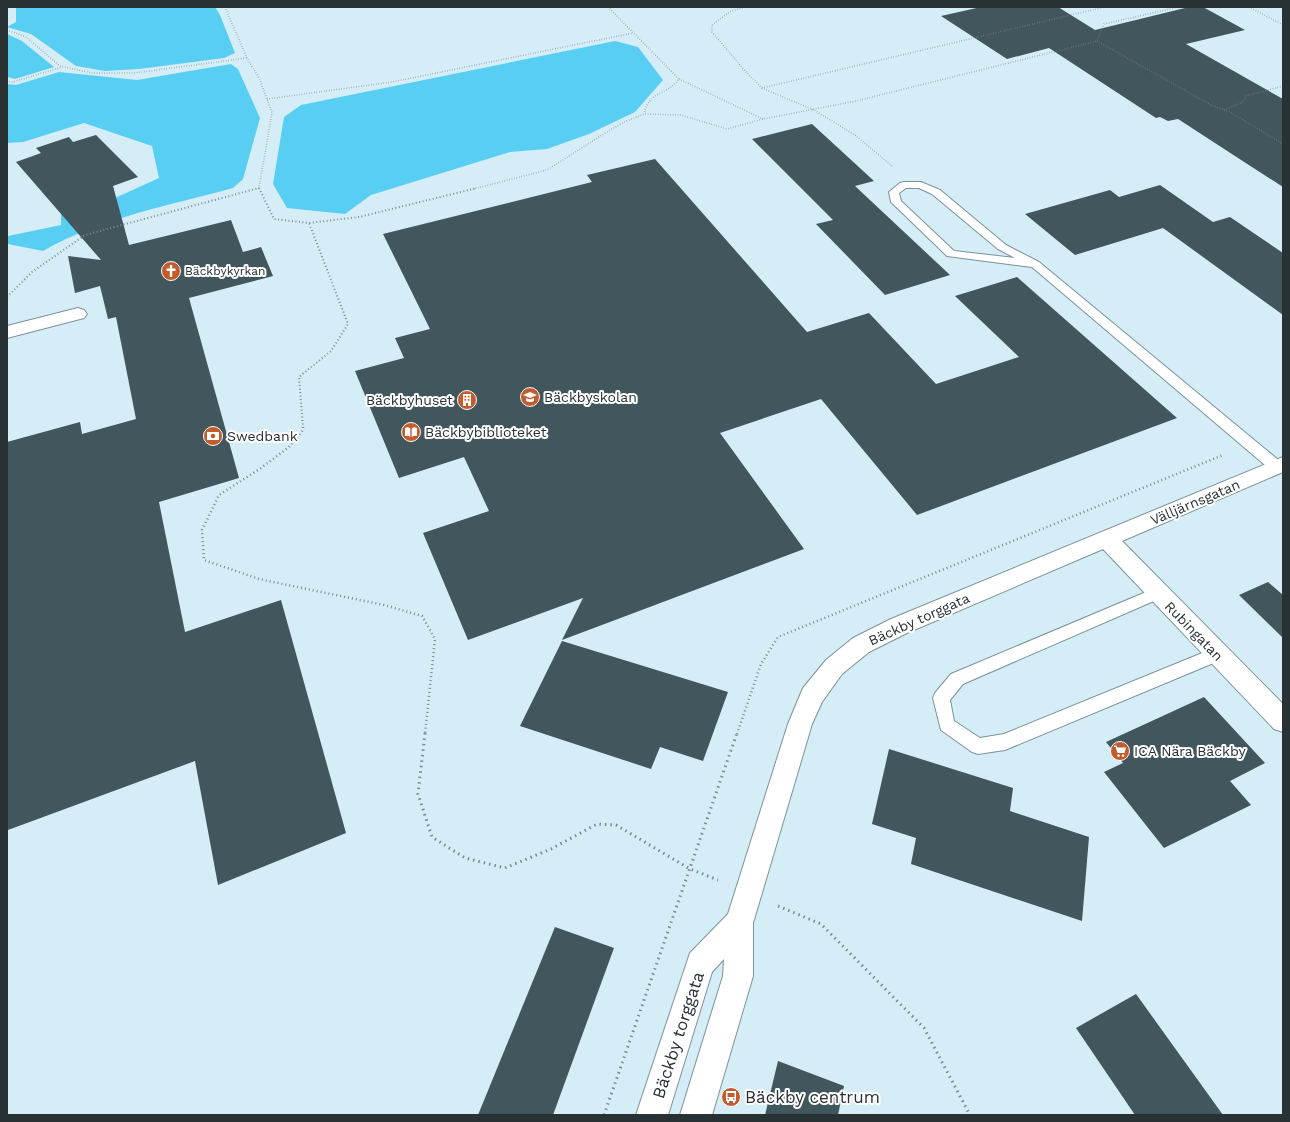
<svg xmlns="http://www.w3.org/2000/svg" width="1290" height="1122" font-family="'Work Sans',sans-serif">
<rect width="100%" height="100%" fill="#d5edf6"/>
<g fill="#59cef3">
<path d="M16 7H215L220 15 235 53 224 58 139 69 105 71 76 66 31 34 7 27 16 22Z"/>
<path d="M7 34 22 41 54 67 15 79 7 77Z"/>
<path d="M615 41 638 47 663 80 635 112 589 134 547 149 510 152 371 195 345 214 287 208 273 184 284 117 301 105Z"/>
<path d="M231 64 238 69 260 118 243 179 233 188C171 205 100 218 43 251L8 244V236L61 225V212H84L159 178 152 146 84 123 23 142 7 143V84L16 85 59 72 137 80Z"/>
</g>
<g fill="#41565d">
<path d="M981 7H1058L1095 30 1189 7H1203L1245 30 1186 44 1283 99V187L1178 119 1168 121 1160 117 1156 118 1049 48 1007 59 941 16Z"/>
<path d="M812 124 874 181 855 186 950 275 885 295 816 224 833 220 752 139Z"/>
<path d="M96 135 138 177 113 186 129 245 231 220 243 252 261 247 273 276 189 298 239 478 159 502 185 632 281 600 346 833 218 885 195 761 8 830 7 807V442L80 422 82 434 136 419 116 317 108 319 100 286 75 293 68 256 101 260 16 162 41 153 36 148 69 137 73 142Z"/>
<path d="M655 159 807 332 869 313 936 384 1019 357 955 296 1017 277 1177 418 917 515 821 399 720 433 804 549 562 640 583 598 468 640 423 533 489 511 464 457 399 478 355 371 404 358 395 338 430 329 383 234 592 182 587 175Z"/>
<path d="M1160 185 1213 222 1230 217 1283 253V315L1163 228 1075 255 1025 214 1110 190 1119 197Z"/>
<path d="M1268 582 1283 595V638L1239 595Z"/>
<path d="M562 641 728 692 703 761 660 747 651 769 520 726Z"/>
<path d="M1204 697 1265 763 1230 781 1251 805 1164 848 1104 772 1123 763 1106 742Z"/>
<path d="M889 749 1013 788 1010 811 1089 837 1082 921 911 864 916 838 872 824Z"/>
<path d="M555 927 614 948 553 1115H478Z"/>
<path d="M1136 994 1223 1115H1135L1076 1028Z"/>
<path d="M778 1061 844 1086 838 1115H765Z"/>
</g>
<g fill="none" stroke-linecap="round" stroke-linejoin="round">
<defs>
<g id="lane">
<path d="M904 182H921L940 190 1006 245 1039 262 1282 463V471L1277 472 1272 471 1032 267 947 256 891 202 889 192 900 183ZM906 188H919L932 194 998 249 1015 258 954 251 901 201 899 193Z"/>
<path d="M1158 587 1163 589 1166 593 1163 597 963 684 950 700 954 721 980 738 1004 734 1217 647 1223 649 1225 654 1223 659 1005 750 978 754 972 752 941 730 933 698 935 693 951 674Z"/>
</g>
<g id="street">
<path d="M78 308 84 310 87 314 84 318 7 338V326Z"/>
<path d="M1283 457V472L1122 541 1283 704V732L1274 729 1103 549 907 633 869 652 842 674 822 702 812 724 753 923V976L712 1115H680L723 976 724 959 712 972 668 1115H636L690 953 728 914 788 724 803 688 826 660 853 638 891 619Z"/>
</g>
</defs>
<use href="#lane" stroke="#7b929a" stroke-width="2"/>
<use href="#street" stroke="#7b929a" stroke-width="2"/>
<g stroke="#7b8b91" stroke-width="1.5" stroke-dasharray="0.5 2" stroke-linecap="butt">
<path d="M225 7 247 58 260 80 272 113 259 188 257 189"/>
<path d="M608 7 679 79C667 96 650 89 644 114"/>
<path d="M745 7 731 11 712 25V32L745 71 762 88 814 110 855 135 892 166"/>
<path d="M1249 7 1283 25"/>
<path d="M7 30 26 37 60 66 92 73H134L247 58"/>
<path d="M1097 41 1211 105 1230 112 1283 144"/>
<path d="M679 79 763 119"/>
<path d="M7 81 13 82 62 67"/>
<path d="M762 88 1105 7"/>
<path d="M267 99 392 82 633 33"/>
<path d="M1224 110 1243 102 1246 96 1283 86"/>
<path d="M473 189 547 170 610 130 624 122 644 114 681 115 727 129 763 119 856 101 1097 41 1104 24 1179 7"/>
</g>
<g stroke="#7b8b91" stroke-width="2" stroke-dasharray="1 2.5" stroke-linecap="butt">
<path d="M259 188 274 219 309 223 359 217 477 188"/>
<path d="M7 297 32 272 85 235 259 188"/>
<path d="M303 428 299 377 331 351 348 324 309 223"/>
</g>
<g stroke="#7b8b91" stroke-width="2.5" stroke-dasharray="1 3" stroke-linecap="butt">
<path d="M303 427V430L289 447 261 468 219 495 202 530 204 560 259 579 384 605 422 616 435 639 425 734"/>
<path d="M737 734 761 664 778 637 1223 455"/>
</g>
<g stroke="#7b8b91" stroke-width="3" stroke-dasharray="1.5 4" stroke-linecap="butt">
<path d="M425 733 418 794 432 837 465 858 505 868 551 849 597 824 616 825 690 869 718 880"/>
<path d="M778 906 821 924 924 1028 970 1115"/>
<path d="M604 1115 737 733"/>
</g>
<use href="#lane" fill="#fff" fill-rule="evenodd"/>
<use href="#street" fill="#fff" fill-rule="evenodd"/>
</g>
<defs>
<symbol id="church-disc" viewBox="-11 -11 22 22"><circle r="9.5" fill="#c25c2d" stroke="#fff"/><path d="M-1.2-6h2.4v3.5h3.3v2.4h-3.3V6h-2.4V-.1h-3.3v-2.4h3.3Z" fill="#fff"/></symbol>
<symbol id="school-disc" viewBox="-11 -11 22 22"><circle r="9.5" fill="#c25c2d" stroke="#fff"/><path d="M0-5L7-2L0 1L-7-2ZM-4 1L0 2.5L4 1V4Q0 6-4 4Z" fill="#fff"/></symbol>
<symbol id="building-disc" viewBox="-11 -11 22 22"><circle r="9.5" fill="#c25c2d" stroke="#fff"/><path d="M-4-6H4V6H1V3H-1V6H-4ZM-2.5-4.3h1.7v1.8h-1.7ZM.8-4.3h1.7v1.8H.8ZM-2.5-1h1.7V.8h-1.7ZM.8-1h1.7V.8H.8Z" fill="#fff"/></symbol>
<symbol id="library-disc" viewBox="-11 -11 22 22"><circle r="9.5" fill="#c25c2d" stroke="#fff"/><path d="M-6-4Q-3-5.5-.7-3.5V5Q-3 3-6 4ZM6-4Q3-5.5 .7-3.5V5Q3 3 6 4Z" fill="#fff"/></symbol>
<symbol id="bank-disc" viewBox="-11 -11 22 22"><circle r="9.5" fill="#c25c2d" stroke="#fff"/><path d="M-6-4H6V4H-6ZM0-2.3a2.3 2.3 0 1 0 0 4.6a2.3 2.3 0 1 0 0-4.6Z" fill="#fff"/></symbol>
<symbol id="supermarket-disc" viewBox="-11 -11 22 22"><circle r="9.5" fill="#c25c2d" stroke="#fff"/><path d="M-6-5.5h2.5l.6 2H6L4.5 2H-2.5L-4.4-4H-6ZM-1.5 3.2a1.3 1.3 0 1 0 .1 0ZM3 3.2a1.3 1.3 0 1 0 .1 0Z" fill="#fff"/></symbol>
<symbol id="bus-disc" viewBox="-11 -11 22 22"><circle r="9.5" fill="#c25c2d" stroke="#fff"/><path d="M-5-6H5V4H4V6H2V4H-2V6H-4V4H-5ZM-3.5-4V0h7V-4ZM-3.5 1.2v1.5H-2V1.2ZM2 1.2v1.5H3.5V1.2Z" fill="#fff"/></symbol>
</defs>
<g fill-rule="evenodd">
<use href="#church-disc" x="160" y="260" width="22" height="22"/>
<use href="#school-disc" x="519" y="386" width="22" height="22"/>
<use href="#building-disc" x="456" y="389" width="22" height="22"/>
<use href="#library-disc" x="400" y="421" width="22" height="22"/>
<use href="#bank-disc" x="202" y="425" width="22" height="22"/>
<use href="#supermarket-disc" x="1109" y="740" width="22" height="22"/>
<use href="#bus-disc" x="720" y="1086" width="22" height="22"/>
</g>
<g text-anchor="middle" stroke-width="4" stroke-linejoin="round" paint-order="stroke">
<g font-size="12" fill="#283235" stroke="#fff" text-anchor="start">
<text x="185" y="275">Bäckbykyrkan</text>
</g>
<g font-size="14" fill="#283235" stroke="#fff" text-anchor="start">
<text x="544" y="402">Bäckbyskolan</text>
<text x="453" y="405" text-anchor="end">Bäckbyhuset</text>
<text x="425" y="437">Bäckbybiblioteket</text>
<text x="227" y="441">Swedbank</text>
<text x="1134" y="756">ICA Nära Bäckby</text>
</g>
<g font-size="14" fill="#283235" stroke="#fff">
<text transform="translate(1195 502) rotate(-23)" y="5">Välljärnsgatan</text>
<text transform="translate(919 619) rotate(-24)" y="5">Bäckby torggata</text>
<text transform="translate(1194 631) rotate(46)" y="5">Rubingatan</text>
</g>
<g font-size="17" fill="#283235" stroke="#fff">
<text transform="translate(678 1035) rotate(-72)" y="6">Bäckby torggata</text>
</g>
<g font-size="17" fill="#283235" stroke="#fff" text-anchor="start">
<text x="745" y="1103">Bäckby centrum</text>
</g>
</g>
<rect width="1290" height="1122" fill="none" stroke="#283235" stroke-width="16"/>
</svg>
